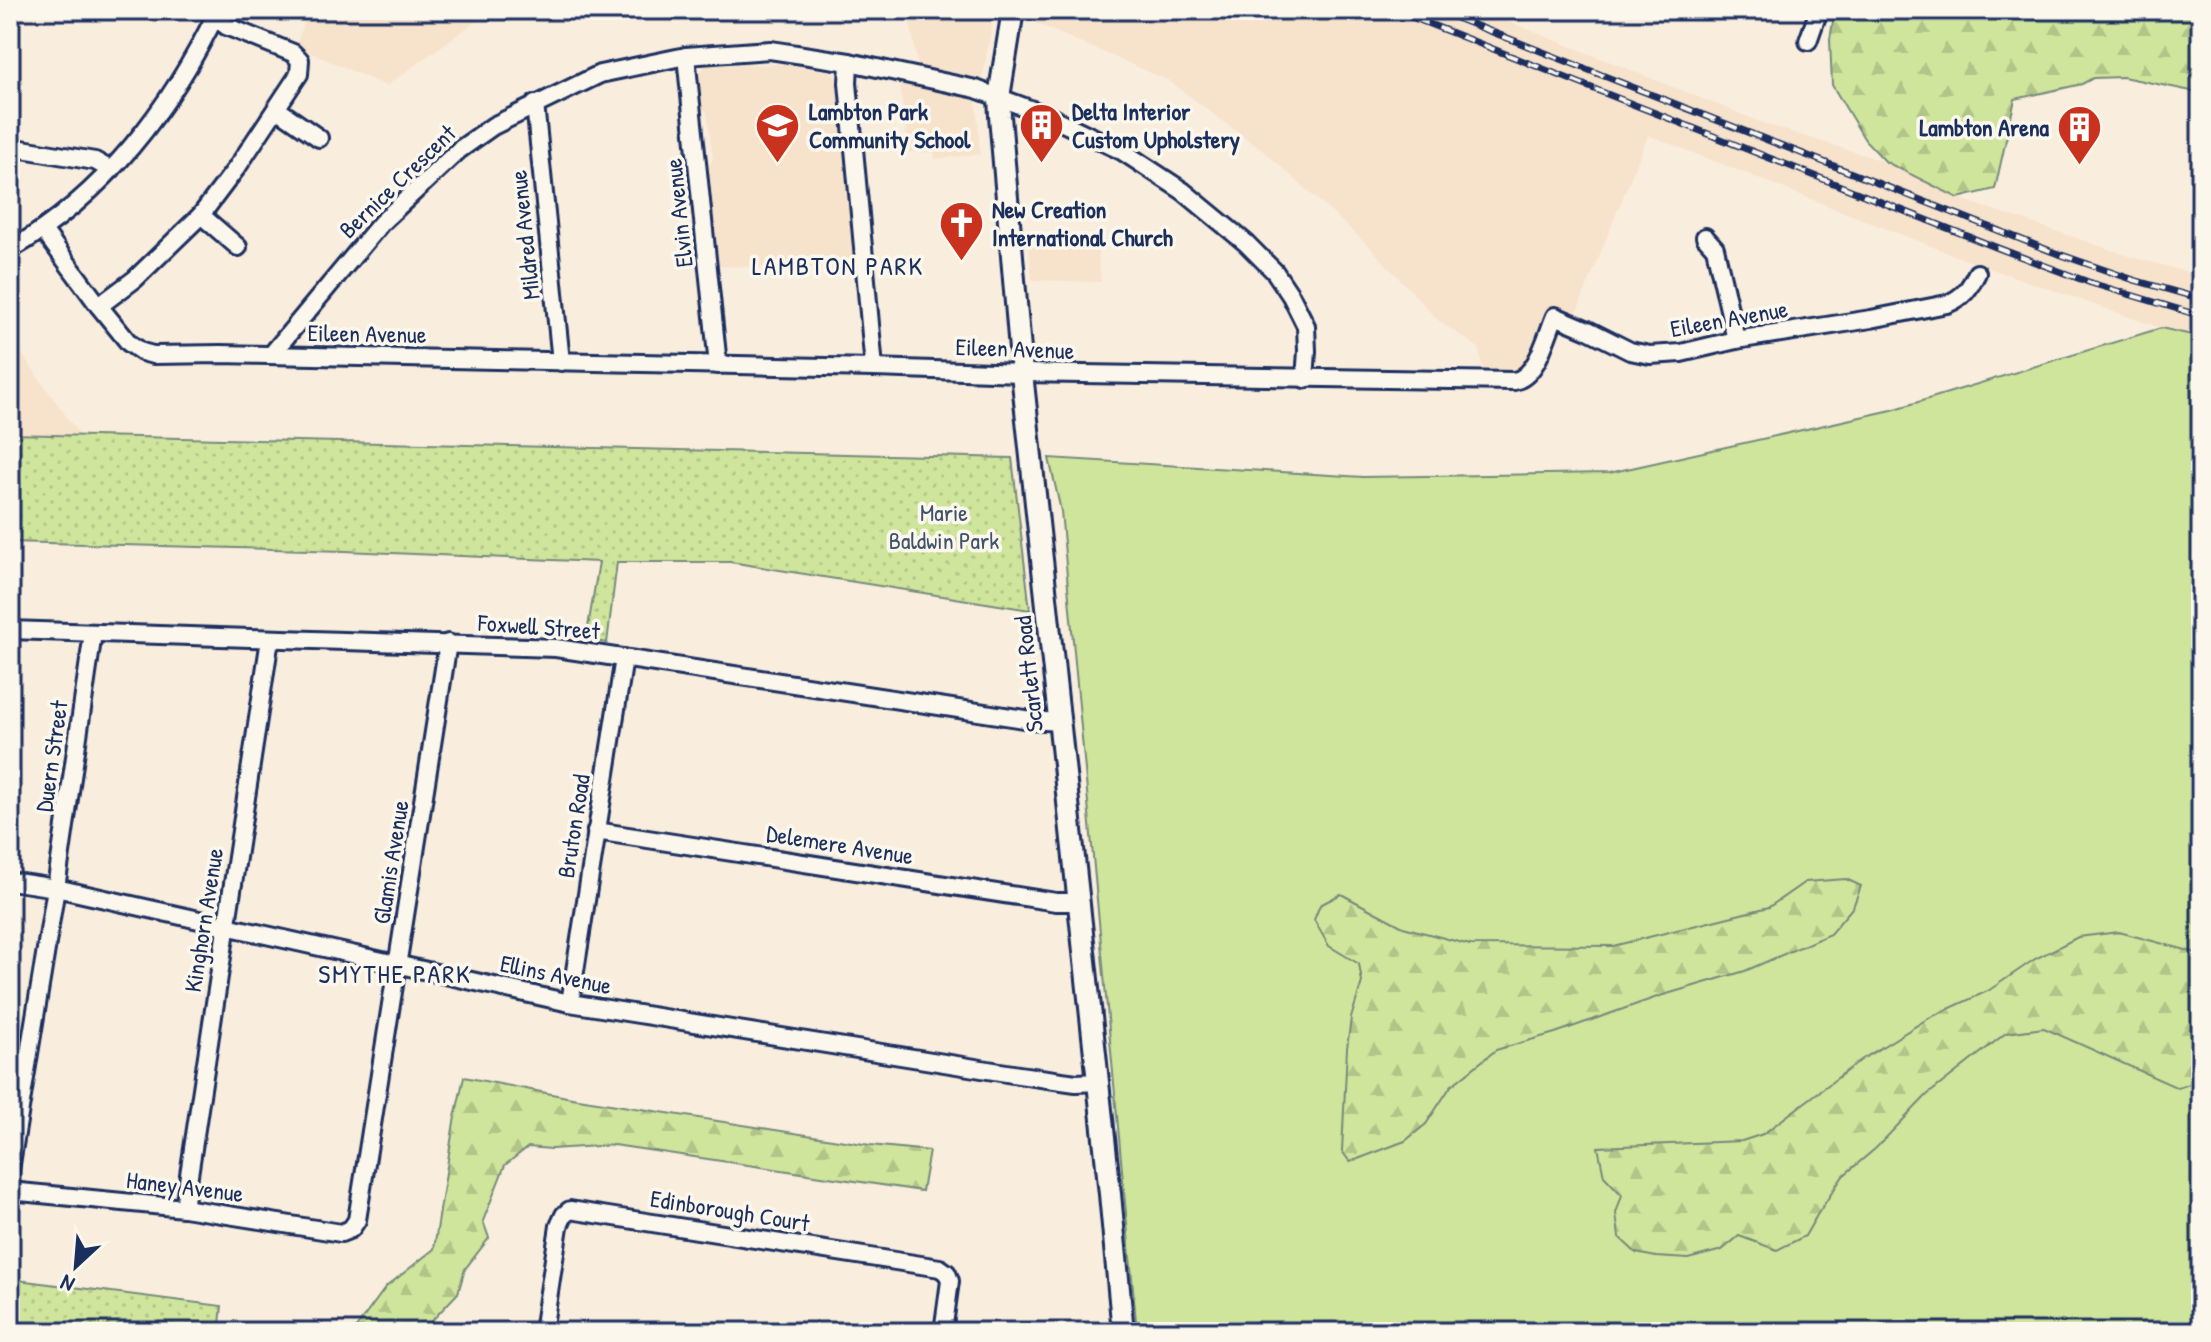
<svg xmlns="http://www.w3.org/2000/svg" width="2211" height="1342" font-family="'Patrick Hand',sans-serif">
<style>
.built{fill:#f7e2cb}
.green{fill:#cfe59b;stroke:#758a7c;stroke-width:2}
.forest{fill:url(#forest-firs);stroke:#758a7c;stroke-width:2}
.park{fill:url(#park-dots);stroke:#758a7c;stroke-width:2}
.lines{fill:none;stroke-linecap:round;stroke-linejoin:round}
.minor-casing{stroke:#1b2f5e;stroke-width:22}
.major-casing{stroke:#1b2f5e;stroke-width:26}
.minor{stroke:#fbf7ec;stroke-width:16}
.major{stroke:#fbf7ec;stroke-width:20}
.rail-casing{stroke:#1b2f5e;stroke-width:7}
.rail{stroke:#fbf7ec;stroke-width:4;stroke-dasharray:12;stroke-linecap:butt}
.labels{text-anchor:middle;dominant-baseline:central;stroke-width:7;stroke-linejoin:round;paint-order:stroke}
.poi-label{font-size:24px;font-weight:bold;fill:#1b2f5e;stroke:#fbf7ec;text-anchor:start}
.street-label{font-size:24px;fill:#1b2f5e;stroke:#fbf7ec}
.park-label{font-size:24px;fill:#3f536a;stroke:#fbf7ec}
.neighbourhood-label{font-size:26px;letter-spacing:2px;fill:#1b2f5e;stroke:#fbf7ec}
</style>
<defs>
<pattern id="forest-firs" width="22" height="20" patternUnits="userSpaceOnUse" patternTransform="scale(2)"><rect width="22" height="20" fill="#cfe59b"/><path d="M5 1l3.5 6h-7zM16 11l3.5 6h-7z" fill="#b1c588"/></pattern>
<pattern id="park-dots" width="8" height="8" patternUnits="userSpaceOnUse" patternTransform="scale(2)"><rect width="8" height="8" fill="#cfe59b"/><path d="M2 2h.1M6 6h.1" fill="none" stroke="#b1c588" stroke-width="1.8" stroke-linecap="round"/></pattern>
</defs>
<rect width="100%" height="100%" fill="#f9eddd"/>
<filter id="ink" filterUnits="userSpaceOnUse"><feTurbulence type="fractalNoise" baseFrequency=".0125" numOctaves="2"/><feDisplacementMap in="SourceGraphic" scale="16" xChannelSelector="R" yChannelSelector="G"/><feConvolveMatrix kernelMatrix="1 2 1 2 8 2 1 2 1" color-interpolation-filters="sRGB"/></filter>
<g filter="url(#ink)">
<g class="built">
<path d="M309,10H503L479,19L386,86L296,46Z"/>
<path d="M908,10H995L982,78L918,66Z"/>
<path d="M1038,10H1479L1768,125L1886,162L1958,198L2132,257L2201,276V337L2161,328L1964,259L1648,135L1576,314L1548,307L1523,367L1508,371L1483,373L1479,348L1439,321L1371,248L1266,153L1168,80L1033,22Z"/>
<path d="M784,64L831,72L836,77L854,269L717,266L708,169L713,159L707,111L701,109L699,73L705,66Z"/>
<path d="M899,80L976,99L980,154L935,159L934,152H909Z"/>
<path d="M1028,234L1096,237L1101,282L1032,280Z"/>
<path d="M17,346V347L80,436L10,434V349Z"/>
</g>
<path class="green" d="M2161,328L2201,337V1332H1137L1061,511L1049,458L1363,477L1609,473L1892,410Z"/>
<g class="forest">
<path d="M1835,10H2201V93L2123,77L2093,78L2082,84L2015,99L1995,189L1958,198L1886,162L1865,140L1832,85L1830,39Z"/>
<path d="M1846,879L1861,886L1853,907L1830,934L1745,971L1660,996L1555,1033L1496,1050L1451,1086L1426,1124L1405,1141L1350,1162L1342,1151L1347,1048L1351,1018L1362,982L1359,964L1329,946L1314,920L1320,905L1341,894L1403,927L1470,945L1613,946L1769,907L1805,882Z"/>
<path d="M2119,932L2201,954V1080L2178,1088L2044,1028L2006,1033L1927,1095L1876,1148L1843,1176L1817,1215L1805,1236L1777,1250L1739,1236L1722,1250L1688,1259L1656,1257L1636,1253L1619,1237L1616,1213L1622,1195L1604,1176L1598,1147L1742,1141L1763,1134L1861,1060L1929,1018L1988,991L2035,959L2078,937Z"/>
<path d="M464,1077L572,1098L870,1145L929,1151L922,1191L614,1145L551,1149L528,1147L505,1165L483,1221L489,1238L465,1269L458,1293L425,1328L416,1332H353L386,1287L434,1249L454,1122Z"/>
</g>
<g class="park">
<path d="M10,434L1012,458L1030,610L730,562H617L607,643L586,639L599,562L345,551L10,542Z"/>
<path d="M10,1279L222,1306L220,1324L244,1332H10Z"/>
</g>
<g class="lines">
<defs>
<g id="minor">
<path d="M1808,41L1819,10"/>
<path d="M686,56L718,365"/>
<path d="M849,62L848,83L874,368"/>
<path d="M535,104L561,362"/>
<path d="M277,109L319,138"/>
<path d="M10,147L95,161L111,170"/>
<path d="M201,215L238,247"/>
<path d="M43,230L99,306L129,343L142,352L153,355L221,354L874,368L1022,373L1514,381C1537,377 1546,337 1555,316L1588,330L1630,351L1650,355L1681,353L1736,340L1871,319L1947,304C1964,297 1969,289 1977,273"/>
<path d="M1705,237L1715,248L1736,340"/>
<path d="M10,250C104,196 172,107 218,10"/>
<path d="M99,306L135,279L201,215L238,166L299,74L300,60L293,53L226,26L207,10"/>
<path d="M271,355L381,223L459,150L493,126L600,74L686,56L770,50L849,62L976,89L1046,115L1122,151L1183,191L1246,243L1275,272L1291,296L1306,326L1307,351L1305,379"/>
<path d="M10,630L556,648L1031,720L1059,722"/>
<path d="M596,831L1056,902H1078"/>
<path d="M10,881L56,888L570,1003L1019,1075L1076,1083L1098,1082"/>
<path d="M570,1003L624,658"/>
<path d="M10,1170L56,888L93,633"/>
<path d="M10,1191L184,1208L341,1233L351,1229L357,1220L448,643"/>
<path d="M184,1208L270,639"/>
<path d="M543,1332L559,1226L564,1215L570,1210L940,1268L947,1273L950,1281L943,1332"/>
</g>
<path id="major" d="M1013,10L999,97L1000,116L1022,373L1110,1194L1123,1332"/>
</defs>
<use href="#minor" class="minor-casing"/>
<use href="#major" class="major-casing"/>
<use href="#minor" class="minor"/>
<use href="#major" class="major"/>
<defs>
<g id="rail">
<path d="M1394,10L1998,248L2091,283L2201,316"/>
<path d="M1436,10L2053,252L2134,280L2201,299"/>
</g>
</defs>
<use href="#rail" class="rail-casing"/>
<use href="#rail" class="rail"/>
</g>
</g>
<defs>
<symbol id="school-pin" viewBox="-11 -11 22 30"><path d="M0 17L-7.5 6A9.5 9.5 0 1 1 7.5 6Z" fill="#c8321e" stroke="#fbf7ec"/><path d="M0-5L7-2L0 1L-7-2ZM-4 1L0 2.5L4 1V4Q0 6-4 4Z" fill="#fff"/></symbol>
<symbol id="building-pin" viewBox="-11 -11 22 30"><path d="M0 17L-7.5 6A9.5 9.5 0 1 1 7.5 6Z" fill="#c8321e" stroke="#fbf7ec"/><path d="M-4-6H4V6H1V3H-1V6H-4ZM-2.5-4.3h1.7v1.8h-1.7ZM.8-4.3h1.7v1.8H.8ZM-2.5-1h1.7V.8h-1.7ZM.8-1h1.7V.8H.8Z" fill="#fff"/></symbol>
<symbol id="church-pin" viewBox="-11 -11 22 30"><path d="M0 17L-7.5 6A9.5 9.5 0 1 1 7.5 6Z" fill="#c8321e" stroke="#fbf7ec"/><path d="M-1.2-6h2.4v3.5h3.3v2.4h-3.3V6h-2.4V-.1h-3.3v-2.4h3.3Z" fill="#fff"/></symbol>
</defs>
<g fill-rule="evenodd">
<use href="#school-pin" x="752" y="100" width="51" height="69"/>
<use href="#building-pin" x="1016" y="100" width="51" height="69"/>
<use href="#building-pin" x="2054" y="102" width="51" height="69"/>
<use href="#church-pin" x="936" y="198" width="51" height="69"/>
</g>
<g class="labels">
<g class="poi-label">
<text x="809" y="111">Lambton Park<tspan x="809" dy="28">Community School</tspan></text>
<text x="1072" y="111">Delta Interior<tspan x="1072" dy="28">Custom Upholstery</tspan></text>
<text x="2049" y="127" text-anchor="end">Lambton Arena</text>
<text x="992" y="209">New Creation<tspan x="992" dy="28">International Church</tspan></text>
</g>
<g class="street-label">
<text transform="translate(397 181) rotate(-44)">Bernice Crescent</text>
<text transform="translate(678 213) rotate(-96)">Elvin Avenue</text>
<text transform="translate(524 235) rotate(-96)">Mildred Avenue</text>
<text transform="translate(1729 318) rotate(-10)">Eileen Avenue</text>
<text transform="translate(367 333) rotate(1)">Eileen Avenue</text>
<text transform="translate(1015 348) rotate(2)">Eileen Avenue</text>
<text transform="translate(539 626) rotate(4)">Foxwell Street</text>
<text transform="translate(1028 674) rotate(-96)">Scarlett Road</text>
<text transform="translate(51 756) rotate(-82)">Duern Street</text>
<text transform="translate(573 826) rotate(-81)">Bruton Road</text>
<text transform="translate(840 844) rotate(9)">Delemere Avenue</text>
<text transform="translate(390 862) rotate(-81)">Glamis Avenue</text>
<text transform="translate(203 920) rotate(-81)">Kinghorn Avenue</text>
<text transform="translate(556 974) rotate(12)">Ellins Avenue</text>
<text transform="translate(185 1186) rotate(7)">Haney Avenue</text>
<text transform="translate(730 1210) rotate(9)">Edinborough Court</text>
</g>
<g class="park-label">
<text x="944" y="512">Marie<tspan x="944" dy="28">Baldwin Park</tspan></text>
</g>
<g class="neighbourhood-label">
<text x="838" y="265">LAMBTON PARK</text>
<text x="395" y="973">SMYTHE PARK</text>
</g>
</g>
<rect width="2211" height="1342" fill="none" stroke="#fbf7ec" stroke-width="40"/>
<rect x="20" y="20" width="2171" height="1302" fill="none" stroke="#1b2f5e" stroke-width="3" filter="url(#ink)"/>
<g transform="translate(76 1266) rotate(206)" stroke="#fbf7ec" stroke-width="6" paint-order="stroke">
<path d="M0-6L14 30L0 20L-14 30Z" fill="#1b2f5e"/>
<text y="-12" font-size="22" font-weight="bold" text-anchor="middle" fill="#1b2f5e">N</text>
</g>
</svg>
